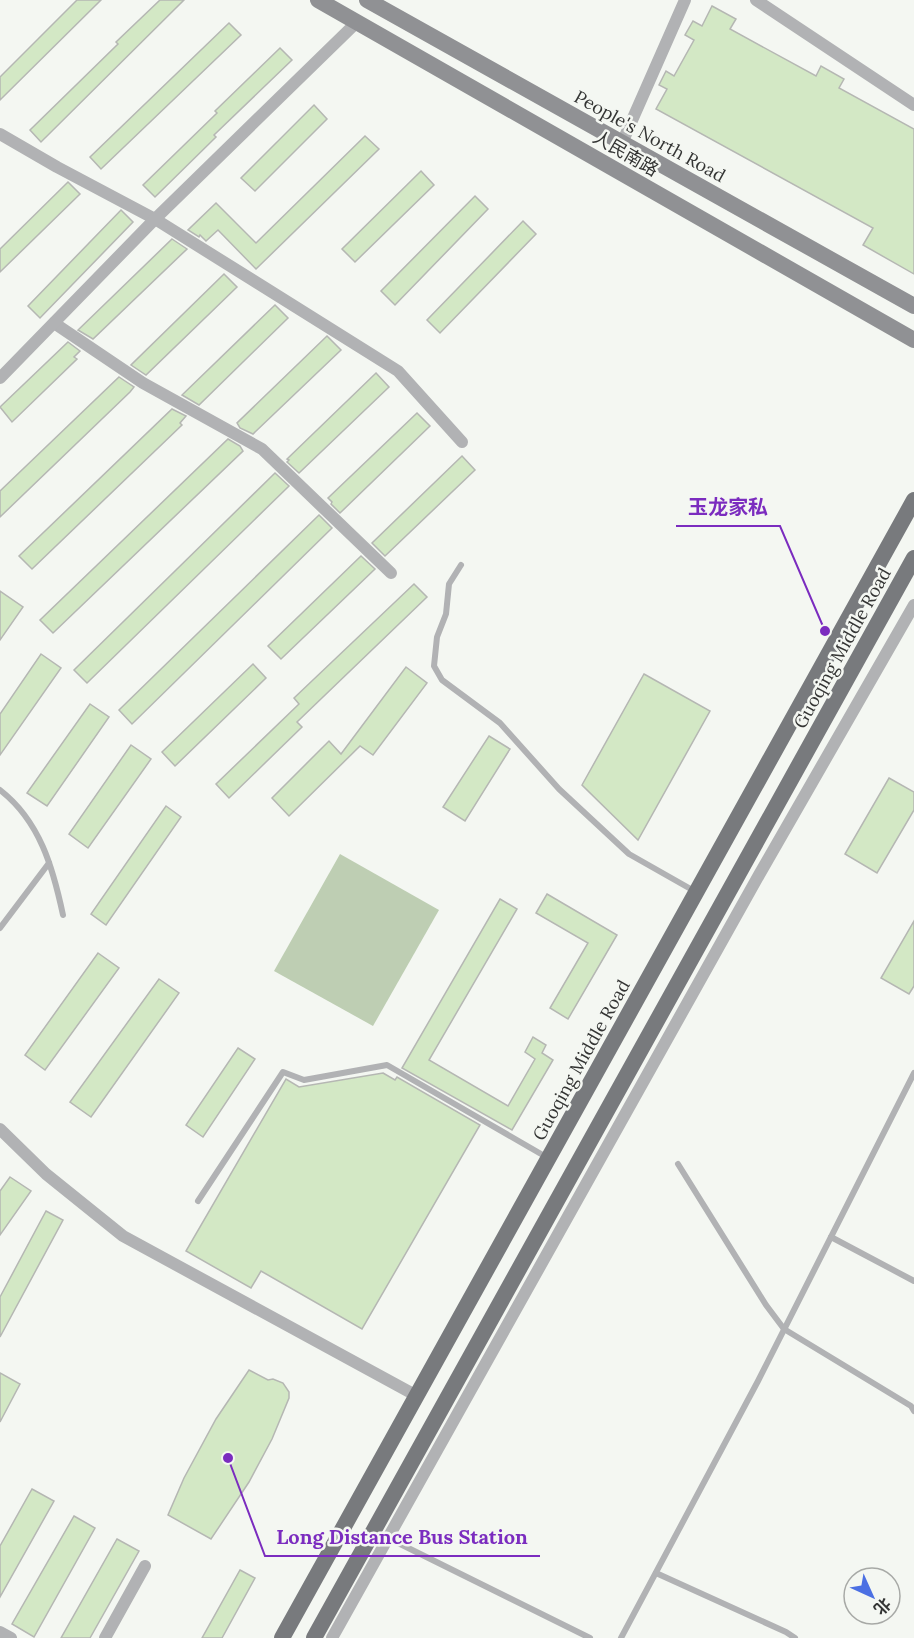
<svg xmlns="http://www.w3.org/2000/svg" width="914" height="1638" font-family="Lora,'Noto Sans SC',serif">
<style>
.green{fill:#beceb3}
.building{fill:#d3e8c5;stroke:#b5b7b3;stroke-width:1.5}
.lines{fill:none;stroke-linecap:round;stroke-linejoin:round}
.service{stroke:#b1b2b4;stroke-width:6}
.minor{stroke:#b1b2b4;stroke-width:12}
.secondary{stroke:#909194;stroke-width:16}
.primary{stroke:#787a7d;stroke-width:16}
.labels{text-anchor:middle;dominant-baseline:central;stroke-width:5;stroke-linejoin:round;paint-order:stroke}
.street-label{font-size:18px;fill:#343534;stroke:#f4f7f2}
.leader{fill:none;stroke:#7b2cbf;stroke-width:2}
.callout-dot{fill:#7b2cbf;stroke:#f4f7f2;stroke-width:2}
.callout-label{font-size:20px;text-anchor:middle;font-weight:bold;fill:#7b2cbf;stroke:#f4f7f2;stroke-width:5;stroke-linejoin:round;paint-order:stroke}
</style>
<rect width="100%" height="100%" fill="#f4f7f2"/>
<path class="green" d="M340,854L439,910L373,1026L274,971Z"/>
<g class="building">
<path d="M77,0H101L0,100V77Z"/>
<path d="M160,0H184L41,142L30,130L118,44L116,42Z"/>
<path d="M712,6L736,19L730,29L816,76L821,66L844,79L839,88L914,129V274L863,245L873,228L656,109L667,89L659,85L666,71L674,76L694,40L685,35L693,21L702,26Z"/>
<path d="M229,23L241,35L101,169L90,157Z"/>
<path d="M280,48L292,60L214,135L216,137L155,197L143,185L217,113L215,111Z"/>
<path d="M314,105L327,119L255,191L241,178Z"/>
<path d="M365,136L379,149L256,269L218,230L206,241L200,235L199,237L188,230L216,203L256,243Z"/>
<path d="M421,171L434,185L355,262L342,249Z"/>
<path d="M68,182L80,194L0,272V249Z"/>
<path d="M475,196L488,209L395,305L381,291Z"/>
<path d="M121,210L133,222L40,318L28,306Z"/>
<path d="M523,221L536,234L440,333L427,320Z"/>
<path d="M172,239L187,249L93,339L78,330Z"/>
<path d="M224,274L237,287L146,375L131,365Z"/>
<path d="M275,305L288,318L199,405L182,395Z"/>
<path d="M327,336L341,350L253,434L240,428L237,423Z"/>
<path d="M68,342L80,351L74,357L77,359L12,422L0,407Z"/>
<path d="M376,373L389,387L299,473L287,462L289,460L287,459Z"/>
<path d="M119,377L134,387L130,392L0,517V491Z"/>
<path d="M172,409L186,416L180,423L182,425L32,569L19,556Z"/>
<path d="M417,413L430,426L340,513L331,504L332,502L328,498Z"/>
<path d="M228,439L240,446L243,451L53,633L40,620Z"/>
<path d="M462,456L475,470L385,556L372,543Z"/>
<path d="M275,473L289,486L87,683L74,670Z"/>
<path d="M319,515L332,528L132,724L119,710Z"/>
<path d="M361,556L375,569L281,659L268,646Z"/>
<path d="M414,584L427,597L297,722L302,727L229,798L216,784L299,704L294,698Z"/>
<path d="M0,591L23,607L0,640Z"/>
<path d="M41,654L61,668L0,755V714Z"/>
<path d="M253,664L266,678L175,766L162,752Z"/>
<path d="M406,667L427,683L373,755L360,746L289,816L272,798L329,741L341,754Z"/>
<path d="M644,674L710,711L638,840L582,785Z"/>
<path d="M90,704L109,717L47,806L27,793Z"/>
<path d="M489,736L510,749L465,821L443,807Z"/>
<path d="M131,745L151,759L88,848L69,834Z"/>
<path d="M889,778L914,792V810L877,873L845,854Z"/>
<path d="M166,806L181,817L106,925L91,914Z"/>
<path d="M547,894L617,935L568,1019L550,1008L588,943L536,913Z"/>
<path d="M500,899L517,909L429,1060L508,1106L535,1059L525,1052L533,1037L546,1045L542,1053L553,1060L512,1130L402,1068Z"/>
<path d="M914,921V986L909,994L881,978Z"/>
<path d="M98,953L119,968L45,1070L25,1055Z"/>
<path d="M159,979L179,993L91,1117L70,1102Z"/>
<path d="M238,1048L255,1059L203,1137L186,1125Z"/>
<path d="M383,1073L395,1080L397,1077L480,1125L362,1329L261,1271L251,1288L186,1251L286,1079L299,1087Z"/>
<path d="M10,1177L31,1191L0,1235V1191Z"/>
<path d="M46,1211L63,1220L0,1337V1297Z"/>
<path d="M249,1370L268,1380L273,1379L283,1383L289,1392V1398L272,1439L249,1482L211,1539L168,1515L184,1478L216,1419Z"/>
<path d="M0,1373L20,1384L0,1422Z"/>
<path d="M32,1489L54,1501L0,1597V1546Z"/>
<path d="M74,1516L95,1528L34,1637L12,1624Z"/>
<path d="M117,1539L139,1551L90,1638H61Z"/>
<path d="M240,1570L255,1578L222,1638H202Z"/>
</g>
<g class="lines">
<g class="service">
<path d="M461,565L449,584L446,614L437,637L434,666L442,680L500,723L559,789L629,854L696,892"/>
<path d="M0,790C40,821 53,868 63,915"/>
<path d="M0,928L49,863"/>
<path d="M678,1164L766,1305L784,1329L911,1406L914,1411"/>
<path d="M198,1201L283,1072L304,1080L387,1065L548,1158"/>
<path d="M831,1237L914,1281"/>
<path d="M388,1538L590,1638"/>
<path d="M656,1573L786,1632L795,1638"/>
<path d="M621,1638L758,1381L914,1073"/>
</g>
<g class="minor">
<path d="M756,0L914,105"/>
<path d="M0,134L57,167L155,219L398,371L462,442"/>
<path d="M622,143L685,0"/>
<path d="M54,323L143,383L262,449L391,573"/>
<path d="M0,378L155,219L357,22"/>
<path d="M0,1129L46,1174L123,1236L417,1396"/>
<path d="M0,1632L11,1638"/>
<path d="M105,1638L145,1566"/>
<path d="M332,1638L759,875L914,605"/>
</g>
<g class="secondary">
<path d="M318,0L914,340"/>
<path d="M367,0L914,306"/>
</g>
<g class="primary">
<path d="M282,1638L914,500"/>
<path d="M314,1638L914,558"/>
</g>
</g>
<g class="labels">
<g class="street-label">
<text transform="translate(650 136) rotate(29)">People's North Road</text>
<text transform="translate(626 153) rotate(30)">人民南路</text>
<text transform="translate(842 648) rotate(-61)">Guoqing Middle Road</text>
<text transform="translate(581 1060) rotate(-61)">Guoqing Middle Road</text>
</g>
</g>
<path class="leader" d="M825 631L780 526H676M228 1458L265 1556H540"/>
<g class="callout-dot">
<circle cx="825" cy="631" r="6"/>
<circle cx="228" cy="1458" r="6"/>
</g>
<g class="callout-label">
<text x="728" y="514">玉龙家私</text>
<text x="402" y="1544">Long Distance Bus Station</text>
</g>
<g transform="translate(872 1596) rotate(135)"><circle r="28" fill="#f4f7f2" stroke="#a7a9a6" stroke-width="1.5"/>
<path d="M0-4.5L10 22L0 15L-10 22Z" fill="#4c70e3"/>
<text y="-9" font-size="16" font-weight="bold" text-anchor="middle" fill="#343534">北</text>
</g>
</svg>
